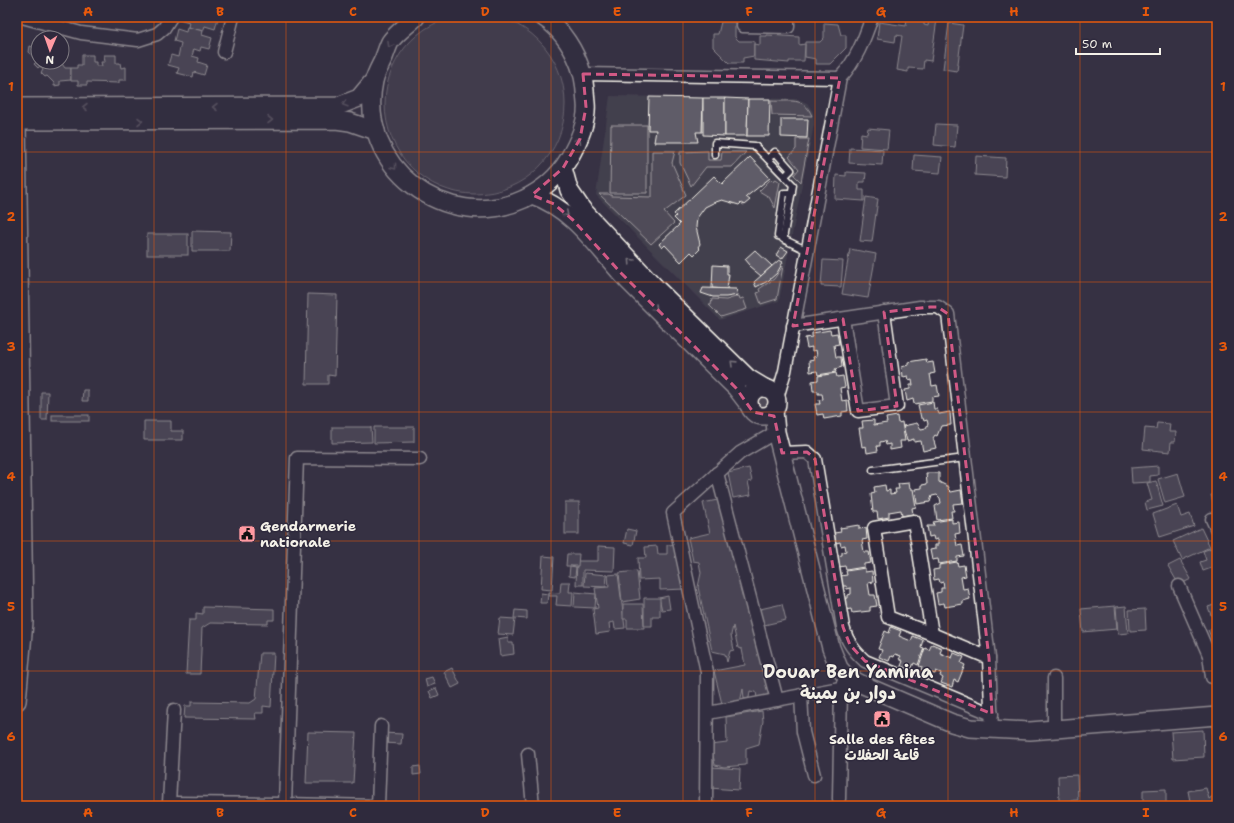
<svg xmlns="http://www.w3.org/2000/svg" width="1234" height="823" font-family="'Shantell Sans','Playpen Sans Arabic',sans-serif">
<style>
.built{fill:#433f4e}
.green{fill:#504b59;stroke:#a29ea0}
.building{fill:#5f5c67;stroke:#f4f1e8}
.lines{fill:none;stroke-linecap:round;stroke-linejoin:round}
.lane-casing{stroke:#f4f1e8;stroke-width:9}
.street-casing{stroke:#f4f1e8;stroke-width:15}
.secondary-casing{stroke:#f4f1e8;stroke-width:20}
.lane{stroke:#2f2a3d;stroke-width:6}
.street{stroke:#2f2a3d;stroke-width:12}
.secondary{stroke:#2f2a3d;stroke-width:17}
.oneway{stroke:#747079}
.marked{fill:none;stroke:#d15985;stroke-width:3;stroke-dasharray:8 5;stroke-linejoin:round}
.grid{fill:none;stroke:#e8590c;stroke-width:1;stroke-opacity:0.55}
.labels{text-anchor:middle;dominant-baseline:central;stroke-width:3;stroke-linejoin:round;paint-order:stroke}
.poi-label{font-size:14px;font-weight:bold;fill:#f4f1e8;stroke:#2f2a3d;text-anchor:start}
.district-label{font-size:18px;font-weight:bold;fill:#f4f1e8;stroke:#2f2a3d}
.neatline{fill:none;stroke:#e8590c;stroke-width:1.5}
.grid-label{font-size:13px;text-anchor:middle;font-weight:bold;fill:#e8590c}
</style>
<rect width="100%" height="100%" fill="#373244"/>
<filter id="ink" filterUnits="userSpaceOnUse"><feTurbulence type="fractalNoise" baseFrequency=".025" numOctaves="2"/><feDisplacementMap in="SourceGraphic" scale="8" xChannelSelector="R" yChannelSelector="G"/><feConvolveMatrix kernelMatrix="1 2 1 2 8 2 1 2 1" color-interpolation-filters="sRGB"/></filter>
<g filter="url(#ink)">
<path class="built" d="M610,96L798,99L807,103L813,112L814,124L779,301L720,320L596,195Z"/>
<g class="green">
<circle cx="475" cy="104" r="90"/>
<path d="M771,101C790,102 804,96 812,116L772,115Z"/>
<path d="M611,125H647V193H610Z"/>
<path d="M796,139H809L801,182L794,175L799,169L789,157L796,149Z"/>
<path d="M652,151H675L672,163L686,195L664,212L674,223L651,244L599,194H609L612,196L652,197Z"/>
<path d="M708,151V160H721L722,152H746L732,167H706L691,186L680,163V152Z"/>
<path d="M771,179L773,181L776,179L780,182L775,208L769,197L759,191Z"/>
<path d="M783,266L777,299L761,304L757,293L760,292L759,289L774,279Z"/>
<path d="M739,296L740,299L743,298L747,309L721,317L709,305H711L712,299L726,300Z"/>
<circle cx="764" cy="402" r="8"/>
</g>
<g class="building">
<path d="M180,17H212L218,18L215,29L205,26L203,31L188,27L189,22L179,19Z"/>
<path d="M929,18L937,19L931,61L924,60L923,69L908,68V72L897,70L902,36L896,35L895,42L877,39L879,22L906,26L907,19L924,22V25L928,26Z"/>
<path d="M721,22H735V37L739,41H754V56L743,58V63H729L713,47V34H718Z"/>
<path d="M824,23L838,24L841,35H846V48L830,64H816V59L805,57V42H820L824,38Z"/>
<path d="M949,23L963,25L957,71L943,69Z"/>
<path d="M187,27L203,31L202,35L212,38L209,49L201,47L200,51L194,49L192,56L199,58L198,62L207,65L204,75L194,72L193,77L177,73L179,68L168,65L171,55L178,57L181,43L174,41L177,29L186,32Z"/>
<path d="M37,35L48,38H38V62H62V58L65,61L62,64L65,68H71V80L60,81V85L54,86V83L47,76L45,77L41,73L43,70L40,66L38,68L34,64L37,61L29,52L30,46L33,47Z"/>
<path d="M767,35L799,37V45L805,44L804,61H789V63L754,60V44L760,45V36H767Z"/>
<path d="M82,55H93V62H96V66H102L101,62H105L104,55H116V63H120L121,68L126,67V80H119V83L87,82V85H78V81H71V68H77V65H82Z"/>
<path d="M649,97L703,98L702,132H696L698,142H654L656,130H648Z"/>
<path d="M703,98H725V136L703,135Z"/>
<path d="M725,98L748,99L747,136H725Z"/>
<path d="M748,99H770L769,136H747Z"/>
<path d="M781,119H808L807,138L781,137Z"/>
<path d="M936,124L957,125L955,147L934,145Z"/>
<path d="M868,128L889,130L887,149L860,147L861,133L867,134Z"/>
<path d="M850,148L883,150L882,165L849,163Z"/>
<path d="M914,155L942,157L940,173L913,171Z"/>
<path d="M976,156L1006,158L1005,177L975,175Z"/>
<path d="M750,157L770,178L746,197L750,200L744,205L741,203L739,205L722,200L713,203L705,207L697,218L696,227L700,244L698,247L700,249L694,255L691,252L681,262L665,245L662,248L659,244L680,224L674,218L676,216L674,214L714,176L722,184Z"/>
<path d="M846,172L866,173L865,182H859V190H864V201L835,199L836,175L846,176Z"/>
<path d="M866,197L878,199L872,242L860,241Z"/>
<path d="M192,231L231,232L230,251H192Z"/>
<rect x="147" y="234" width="41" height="21"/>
<path d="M781,247L788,251L782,259L776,255Z"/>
<path d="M850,249L876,254L868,298L842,294Z"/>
<path d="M755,250L772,266L761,276L749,266L750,265L745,259Z"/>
<path d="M779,260L783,262L777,273L768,281L756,287L754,282Z"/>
<path d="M823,260L843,261L841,287L821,286Z"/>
<path d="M713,265L727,266V274H729L727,289L712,288Z"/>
<path d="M703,288L736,289L738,295L726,297H713L701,293Z"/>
<path d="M308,294L337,295L335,376L328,375V384H306Z"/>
<path d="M830,330L831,334L837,333L839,344L834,345L836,357H841L842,367L835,369L836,372L818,375L817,371L810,372L809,361L814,360L813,357L817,356L816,350L812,351V347L807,348L805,338L812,337V333Z"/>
<path d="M926,359L927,363L933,362L935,373L930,374L932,386L937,385L939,396L932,397V401L914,404L913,399L907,401L905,390L910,389V385H913L912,379L909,380L908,376L903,377L902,367L908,365V362Z"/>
<path d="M836,373L837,377L843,376L845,387L840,388L842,401L847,400L848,411L842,412V416L824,419L823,414L817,415L815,404H820L819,400L823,399L822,394H818V391H813L812,381L818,380V376Z"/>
<path d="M83,390H88V401H82Z"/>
<path d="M41,392H48L47,420H41Z"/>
<path d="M933,402L934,409H937L939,414L950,412L951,425L941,426L937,436L935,435L933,438L936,448L923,451L921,441L914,442V439L907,441L903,426L917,423L921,429L926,428L928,424L927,420L924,421L923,418H921L918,405Z"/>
<rect x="52" y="415" width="37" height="6"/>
<path d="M897,416L898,423L902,422L905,441H900L901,448L890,450V444L886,445L885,441L880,442V446H877L878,451L867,453L866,446L862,447L859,428H863L862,421L874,420V425L887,423L886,418Z"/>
<path d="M144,421H171V431H183V440H144Z"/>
<path d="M1157,423L1170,424L1169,432H1176L1175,442H1171L1170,452L1143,449L1145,428L1156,429Z"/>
<path d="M332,427H371L372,442L332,443Z"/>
<path d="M374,427H414V442L374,443Z"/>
<path d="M1158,466V475L1150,476V482L1132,483L1131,468Z"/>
<path d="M749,468L752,481L748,482L751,495L733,498L728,473Z"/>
<path d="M926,473H939V482L949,487L948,489L951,492L961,490L963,503L953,504L954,511H951L952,518L937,520L935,506L941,503L940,498L937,495L932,496L930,502L917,504L915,489L922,488V485L927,484Z"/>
<path d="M1178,473L1185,497L1165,503L1158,479Z"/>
<path d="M1156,481L1163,506L1147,510L1145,502L1152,500L1147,483Z"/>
<path d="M909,483L910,489H913L916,507L912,508L913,514L902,516L901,510L889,512V517L878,519L877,512H873L871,494L875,493L874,487L885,485L886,491L890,490V494L896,493L895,489H899L898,484Z"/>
<path d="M1217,494V512H1216L1211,495Z"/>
<path d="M727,498L770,695L757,698L756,692L750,691L749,698L744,699L743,689L740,702L727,705L722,704L714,671L745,665L742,649L738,648L733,626L731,635L734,650L730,651L727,662L725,654L712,651L698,587L701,573L699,562L693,561L688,538L710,533L703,503Z"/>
<rect x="565" y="502" width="14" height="32"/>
<path d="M1177,505L1181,517L1190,514L1194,526L1160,537L1153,514Z"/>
<path d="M952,519V523L959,522L960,533L955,534L957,546L962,545L964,556L957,557V561L939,564L938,559L932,560L930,550L935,549V545H938V539L934,540L933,536L929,537L927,526H934L933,522Z"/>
<path d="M859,525V529L866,528L867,539L862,540L864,552H869L871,563L864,564V567L846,570L845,566L839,567L837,556L842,555V552L846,551L845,545L841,546L840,542L836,543L834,533L841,532L840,528Z"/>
<path d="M1201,528L1210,547L1182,560L1173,541Z"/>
<path d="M627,529L636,531L633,545L624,543Z"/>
<path d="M683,544L685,589L660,590V579L639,580L638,558H646L645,547L657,546L658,554H667V545Z"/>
<path d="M598,546L615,547L614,571L583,570V585H576L577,561H598Z"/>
<path d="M1217,546V566L1203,571L1200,562L1206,560L1203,551Z"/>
<path d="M567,554H579L578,566H566Z"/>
<path d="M543,556L554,557L552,590L541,589Z"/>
<path d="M1180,560L1191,579L1179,585L1168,566Z"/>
<path d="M957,562L958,566L964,565L966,576L961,577L963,589L968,588L970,599L963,601V604L945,607L944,603L938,604L936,593L941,592V588H944L943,582L940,583L939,579L934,580L933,570L939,569V565Z"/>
<path d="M570,566L576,567L575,577L569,576Z"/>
<path d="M865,568V572L872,571L873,582L868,583L870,595H875L877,606L870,607V611L852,613L851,609L845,610L843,599L848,598V595L851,594V588L847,589L846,586H841L840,576L847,575L846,571Z"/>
<path d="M637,571L640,599L622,602L619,573Z"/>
<path d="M585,573L607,575L606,587L584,586Z"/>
<path d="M618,574L625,628L615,629L614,622L609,623L610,632L596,634L593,609L598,608L595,588L609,587L608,575Z"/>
<path d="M561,582H570L569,592H573L572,606L556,605L557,596H549V592L560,593Z"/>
<path d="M575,592L596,594L595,608L574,607Z"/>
<path d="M541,593L548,594L547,603H540Z"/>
<path d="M668,596L670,609L662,610L659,598Z"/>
<path d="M644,598H660V617H652V626H644Z"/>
<path d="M623,604H643L644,628H627V619H623Z"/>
<path d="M782,604L786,620L760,626L756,610Z"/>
<path d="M1217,604V614L1211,615L1208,607Z"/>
<path d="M1115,606L1117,629L1083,632L1081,609Z"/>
<path d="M1126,606L1128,633L1118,634L1116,607Z"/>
<path d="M203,607L274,609V620H268V624L210,623L202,628L200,674H186L189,620H196V613L203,614Z"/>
<path d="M1145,609L1146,630L1130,631L1129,610Z"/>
<path d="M515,610L527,611V619L514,618Z"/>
<path d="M500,618L515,619L513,635L498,634Z"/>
<path d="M891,627L901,631L899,636L911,641L913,636L923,640L921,647L924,648L918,665L914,663L911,670L901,666L903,661L899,659L901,656L895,654L894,657L891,656L889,661L879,657L882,650L878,649L885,631L889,633Z"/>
<path d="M1215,627L1217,646H1215L1208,630Z"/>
<path d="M508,637V643H513L514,654L500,656L498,639Z"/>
<path d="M932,644L942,648L940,653L952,658L954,653L964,657L961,663L965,665L958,682L954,680L952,687L941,683L943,678L940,676L941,673L936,671L935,674L931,673L929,677L920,674L922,667L919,666L925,648L929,650Z"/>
<path d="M260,653H274L271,707L263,706V713H255L256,719L184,718L185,706H191V702L250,703L256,699Z"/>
<path d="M452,668L460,684L452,688L444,672Z"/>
<path d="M432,677L435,684L427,687L425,679Z"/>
<path d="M436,688L439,695L432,698L429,691Z"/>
<path d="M762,711L763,721L759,744L746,748V765L724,767L715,765L711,745L727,743L726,717Z"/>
<path d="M1217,721V749H1214L1212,722Z"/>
<path d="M1203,730L1204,757L1173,759L1171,732Z"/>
<path d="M308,732L356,733L353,783H306Z"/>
<path d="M383,733L402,734L401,744L383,743Z"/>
<path d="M420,766L421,774L413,775V767Z"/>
<path d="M711,767L740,769L739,790L709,788Z"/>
<path d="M1077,775L1078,800L1059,801L1058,776Z"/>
<path d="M1206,788L1209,799L1217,793V806H1191L1188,791Z"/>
<path d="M1166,789V806H1143V790Z"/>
<path d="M416,801H425L424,806H416Z"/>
</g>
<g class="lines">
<defs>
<g id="lane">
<path d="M715,155V143L755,146L793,185L783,239L806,250"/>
<path d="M768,159L775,152L791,170L785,176"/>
<path d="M784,237L778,236L784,193H792"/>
<path d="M873,470L965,458"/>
</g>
<g id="street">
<path d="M22,17L81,33L138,40L157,34L164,28L171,17"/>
<path d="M744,17L743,26L788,27V19H762V26"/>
<path d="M224,52L233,17"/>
<path d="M583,74L840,78"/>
<path d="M843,319L858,411L897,406L884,312"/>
<path d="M793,326L920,307H938L948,314L989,658L992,731"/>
<path d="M777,398L785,371L840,78C856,61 864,40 872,17"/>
<path d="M782,453L807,452L815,459L843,627C847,642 854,651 865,661L992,714"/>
<path d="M717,473L777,700"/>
<path d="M1212,519L1217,530"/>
<path d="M914,521L932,634L888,617L874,528Z"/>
<path d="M1179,586L1209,655"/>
<path d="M932,634L989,658"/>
<path d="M1217,652L1209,655L1212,677H1217"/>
<path d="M1054,678V729"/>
<path d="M801,695L803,732L814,775"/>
<path d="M708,713L861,684"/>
<path d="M528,754L533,806"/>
<path d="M839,799L841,688L844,681"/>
<path d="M169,803L174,710"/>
<path d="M169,806V803L285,804V806"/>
<path d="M376,806L285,804L297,458L420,459"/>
<path d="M378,806L381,726"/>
<path d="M706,806L707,672L673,513L740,453L776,432"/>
</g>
<g id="secondary">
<path d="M416,17C408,25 396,33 390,42C387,48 385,56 382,62C379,68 375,75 374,81C356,166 446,235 524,199C542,190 558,177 568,160C578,143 588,122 586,103C585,93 585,82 582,73C576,52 562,29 543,17"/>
<path d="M17,107L338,106L359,98L374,80"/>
<path d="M17,121L24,622L17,701"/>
<path d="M17,121L336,120L350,122L376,131"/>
<path d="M563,168L569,190L582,209L658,290L748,378L763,387"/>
<path d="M532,195C574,209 599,250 628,281C664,317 700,353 736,388L749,405"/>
<circle cx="763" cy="402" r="14"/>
<path d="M774,411L776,432L831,648L839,668L846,676L861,684L952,723L970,728L1030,731L1217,716"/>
</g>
</defs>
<use href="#lane" class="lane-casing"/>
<use href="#street" class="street-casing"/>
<use href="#secondary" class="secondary-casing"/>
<use href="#lane" class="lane"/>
<use href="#street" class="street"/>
<use href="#secondary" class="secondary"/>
</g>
<defs><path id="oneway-chevron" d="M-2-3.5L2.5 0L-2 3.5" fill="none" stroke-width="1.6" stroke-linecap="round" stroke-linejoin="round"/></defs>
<g class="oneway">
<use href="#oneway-chevron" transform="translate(390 45) rotate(120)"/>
<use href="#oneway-chevron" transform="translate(345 104) rotate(163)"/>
<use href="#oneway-chevron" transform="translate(85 107) rotate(180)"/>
<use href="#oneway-chevron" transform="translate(215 107) rotate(180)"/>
<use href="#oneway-chevron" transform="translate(270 120)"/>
<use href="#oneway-chevron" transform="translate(140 121)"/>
<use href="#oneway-chevron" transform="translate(578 140) rotate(-68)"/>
<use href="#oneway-chevron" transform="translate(394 167) rotate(52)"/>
<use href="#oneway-chevron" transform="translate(566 214) rotate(41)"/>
<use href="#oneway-chevron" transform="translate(631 261) rotate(-133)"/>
<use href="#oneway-chevron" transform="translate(655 308) rotate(45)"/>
<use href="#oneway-chevron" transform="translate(733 363) rotate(-136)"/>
</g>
</g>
<path d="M0 0H1234V823H0ZM583,74L840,78L793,326L843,319L858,411L897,406L884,312L930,307H938L948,314L989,658L992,714L865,661L850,645L843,627L815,459L807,452L782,453L774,416L753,412L736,388L621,273L573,220L554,204L532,195L563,168L580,139L586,107Z" fill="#373244" fill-opacity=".55" fill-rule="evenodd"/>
<path class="marked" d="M583,74L840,78L793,326L843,319L858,411L897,406L884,312L930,307H938L948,314L989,658L992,714L865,661L850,645L843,627L815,459L807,452L782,453L774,416L753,412L736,388L621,273L573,220L554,204L532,195L563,168L580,139L586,107Z"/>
<path class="grid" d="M154,17V806M286,17V806M419,17V806M551,17V806M683,17V806M815,17V806M948,17V806M1080,17V806M17,152H1217M17,282H1217M17,412H1217M17,541H1217M17,671H1217"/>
<defs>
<symbol id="civic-square" viewBox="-11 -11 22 22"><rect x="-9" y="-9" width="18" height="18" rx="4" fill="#ff9aa2" stroke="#2f2a3d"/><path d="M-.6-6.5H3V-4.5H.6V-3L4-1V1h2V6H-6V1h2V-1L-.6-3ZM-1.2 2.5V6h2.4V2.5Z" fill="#111"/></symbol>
</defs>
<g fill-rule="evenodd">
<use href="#civic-square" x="237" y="524" width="20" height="20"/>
<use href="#civic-square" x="872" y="709" width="20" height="20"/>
</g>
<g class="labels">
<g class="poi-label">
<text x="260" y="526">Gendarmerie<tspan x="260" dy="16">nationale</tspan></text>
<text x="882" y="739" text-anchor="middle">Salle des fêtes<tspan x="882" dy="16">قاعة الحفلات</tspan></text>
</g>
<g class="district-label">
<text x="848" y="672">Douar Ben Yamina<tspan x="848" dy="21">دوار بن يمينة</tspan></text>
</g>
</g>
<rect width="1234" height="823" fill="none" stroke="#2f2a3d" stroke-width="44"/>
<g transform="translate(50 50) rotate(182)"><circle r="19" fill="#2f2a3d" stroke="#7e7a81"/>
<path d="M0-3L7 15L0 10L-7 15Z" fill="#ff9aa2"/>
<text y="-6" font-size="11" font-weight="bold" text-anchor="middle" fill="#f4f1e8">N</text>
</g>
<path d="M1076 48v6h84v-6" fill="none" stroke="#f4f1e8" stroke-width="2"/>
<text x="1082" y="48" font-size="12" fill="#f4f1e8" stroke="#2f2a3d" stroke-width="3" paint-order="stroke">50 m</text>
<rect x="22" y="22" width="1190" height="779" class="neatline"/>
<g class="grid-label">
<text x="88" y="16">A</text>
<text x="220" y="16">B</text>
<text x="353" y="16">C</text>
<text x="485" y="16">D</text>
<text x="617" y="16">E</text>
<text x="749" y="16">F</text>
<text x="881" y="16">G</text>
<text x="1014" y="16">H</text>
<text x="1146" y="16">I</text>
<text x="11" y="91">1</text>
<text x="1223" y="91">1</text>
<text x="11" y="221">2</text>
<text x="1223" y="221">2</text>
<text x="11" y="351">3</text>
<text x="1223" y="351">3</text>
<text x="11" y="481">4</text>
<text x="1223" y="481">4</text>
<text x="11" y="611">5</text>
<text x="1223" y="611">5</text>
<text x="11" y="741">6</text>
<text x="1223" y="741">6</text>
<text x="88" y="817">A</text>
<text x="220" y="817">B</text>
<text x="353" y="817">C</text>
<text x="485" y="817">D</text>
<text x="617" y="817">E</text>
<text x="749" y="817">F</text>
<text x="881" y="817">G</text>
<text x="1014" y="817">H</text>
<text x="1146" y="817">I</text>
</g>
</svg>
